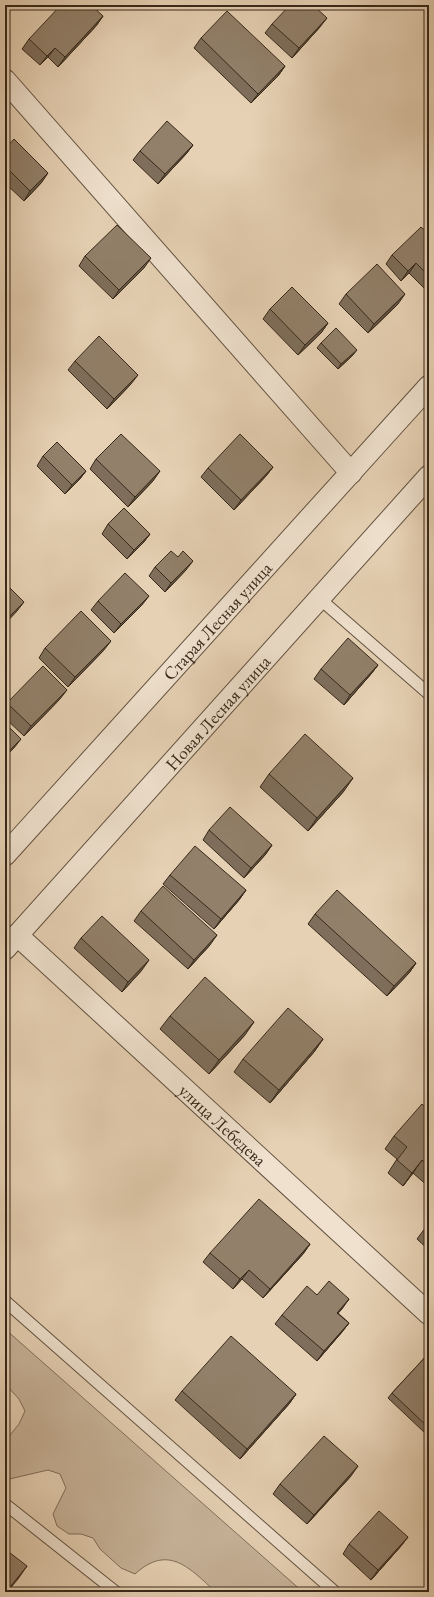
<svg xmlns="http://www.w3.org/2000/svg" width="434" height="1597" font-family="'EB Garamond',serif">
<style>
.green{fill:#c8b49a;stroke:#806e5a}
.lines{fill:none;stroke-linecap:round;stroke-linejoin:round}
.service-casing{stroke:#635240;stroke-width:13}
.minor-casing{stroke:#635240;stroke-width:23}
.service{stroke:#efe1ce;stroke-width:11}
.minor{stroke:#efe1ce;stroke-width:21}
.wall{fill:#7e6e5b;stroke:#372819}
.shaded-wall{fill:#665a4a;stroke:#372819}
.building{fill:#92806a;stroke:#372819}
.labels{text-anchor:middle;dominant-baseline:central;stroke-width:3;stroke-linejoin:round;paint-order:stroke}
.street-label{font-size:18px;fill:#372819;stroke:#efe1ce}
</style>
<rect width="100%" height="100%" fill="#e6d1b4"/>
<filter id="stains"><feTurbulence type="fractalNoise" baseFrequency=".005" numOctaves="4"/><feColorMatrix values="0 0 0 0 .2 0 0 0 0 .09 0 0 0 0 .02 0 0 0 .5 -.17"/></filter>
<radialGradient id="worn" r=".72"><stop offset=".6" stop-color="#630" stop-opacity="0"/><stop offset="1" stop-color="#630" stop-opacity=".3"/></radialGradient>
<path class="green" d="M5,1329L303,1592H216C190,1569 169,1543 135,1574L121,1568L100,1549L93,1538L81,1534H69L57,1526L53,1514L66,1488L60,1474L48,1470L5,1480V1443L10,1435L19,1424L25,1411L19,1399L5,1384Z"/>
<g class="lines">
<defs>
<g id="service">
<path d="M320,599L429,694"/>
<path d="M5,1301L335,1592"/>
<path d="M5,1504L116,1592"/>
</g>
<g id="minor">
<path d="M5,80L351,473"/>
<path id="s1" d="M5,855L429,386"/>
<path id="s2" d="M17,935L429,1314"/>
<path id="s3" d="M5,949L429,476"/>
</g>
</defs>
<use href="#service" class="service-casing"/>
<use href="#minor" class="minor-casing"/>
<use href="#service" class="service"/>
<use href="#minor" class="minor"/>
</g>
<g class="wall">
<path d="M103,16L96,26L58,67L48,57L40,65L22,49L29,39Z"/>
<path d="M272,24L320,27L292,58L265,33Z"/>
<path d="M201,38L285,66L278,76L251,103L194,48Z"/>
<path d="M193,145L186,154L158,184L133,160L140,151Z"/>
<path d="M5,149L42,182L24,201L5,183Z"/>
<path d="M429,234V284L424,288L409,273L401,281L386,264L392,255Z"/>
<path d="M85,256L144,268L113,299L79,266Z"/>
<path d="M346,294L398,304L368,333L339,304Z"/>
<path d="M270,309L328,323L321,333L298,355L263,319Z"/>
<path d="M321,343L353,355L338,369L317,348Z"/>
<path d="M75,361L131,384L107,409L68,370Z"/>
<path d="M43,456L86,471L79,480L65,494L37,466Z"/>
<path d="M96,459L153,481L128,507L90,469Z"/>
<path d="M273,467L266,476L234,510L201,477L208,468Z"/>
<path d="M108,524L150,534L143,543L127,559L102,534Z"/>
<path d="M178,557L186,570L165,592L149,576L155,567Z"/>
<path d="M98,601L142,605L114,633L91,610Z"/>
<path d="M45,648L104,650L68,687L39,658Z"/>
<path d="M378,665L371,674L344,705L314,679L321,669Z"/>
<path d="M60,699L24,736L5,718V706L7,703Z"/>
<path d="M269,774L344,791L308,831L260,787Z"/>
<path d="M209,830L272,845L265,855L244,878L203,840Z"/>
<path d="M170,875L246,890L239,900L214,929L163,884Z"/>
<path d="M141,911L210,945L188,969L134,921Z"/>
<path d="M315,914L416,963L409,973L387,996L308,924Z"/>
<path d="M81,938L142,970L122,992L74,948Z"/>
<path d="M170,1016L245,1035L209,1074L160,1029Z"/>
<path d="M323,1039L314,1052L270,1103L234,1072L243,1059Z"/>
<path d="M429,1110V1187L413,1173L403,1186L388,1173L397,1159L385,1149L394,1136Z"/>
<path d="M429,1223V1250L417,1239Z"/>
<path d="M310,1244L303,1254L263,1298L242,1279L233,1289L203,1262L210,1253Z"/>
<path d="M317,1295L349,1299L338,1313L349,1323L342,1332L317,1361L275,1324L282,1315Z"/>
<path d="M429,1353V1429L425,1433L388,1398L392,1393Z"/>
<path d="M182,1391L296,1394L289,1404L240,1459L175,1400Z"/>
<path d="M351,1476L307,1524L273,1494L280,1484Z"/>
<path d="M408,1537L401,1546L371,1580L343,1554L349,1544Z"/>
</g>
<g class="shaded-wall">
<path d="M103,16L96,26L58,67L65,57Z"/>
<path d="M327,18L320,27L292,58L299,48Z"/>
<path d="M55,48L48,57L40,65L47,56Z"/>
<path d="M285,66L278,76L251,103L258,94Z"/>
<path d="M193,145L186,154L158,184L165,174Z"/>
<path d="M48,173L42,182L24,201L30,191Z"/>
<path d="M151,258L144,268L113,299L119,290Z"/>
<path d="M416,263L409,273L401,281L408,271Z"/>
<path d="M405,294L398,304L368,333L374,324Z"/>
<path d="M328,323L321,333L298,355L305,345Z"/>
<path d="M357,350L353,355L338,369L341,364Z"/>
<path d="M138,375L131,384L107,409L114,399Z"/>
<path d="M273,467L266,476L234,510L241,500Z"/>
<path d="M86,471L79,480L65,494L72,485Z"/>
<path d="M160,471L153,481L128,507L135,497Z"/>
<path d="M150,534L143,543L127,559L134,550Z"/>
<path d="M193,561L186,570L165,592L171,583Z"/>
<path d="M149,596L142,605L114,633L121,624Z"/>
<path d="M24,602L17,611L5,624V621Z"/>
<path d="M111,641L104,650L68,687L75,677Z"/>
<path d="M378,665L371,674L344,705L350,695Z"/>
<path d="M67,690L60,699L24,736L31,726Z"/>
<path d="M21,739L14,748L5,757V755Z"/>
<path d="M353,778L344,791L308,831L317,818Z"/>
<path d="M272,845L265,855L244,878L251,868Z"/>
<path d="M246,890L239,900L214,929L221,919Z"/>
<path d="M217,935L210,945L188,969L194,960Z"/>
<path d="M149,960L142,970L122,992L128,982Z"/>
<path d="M416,963L409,973L387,996L394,986Z"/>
<path d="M254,1022L245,1035L209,1074L219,1060Z"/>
<path d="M323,1039L314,1052L270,1103L279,1090Z"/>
<path d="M422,1160L413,1173L403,1186L412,1173Z"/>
<path d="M310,1244L303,1254L263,1298L270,1289Z"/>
<path d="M249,1270L242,1279L233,1289L240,1279Z"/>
<path d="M349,1299L342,1309L330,1322L337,1313Z"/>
<path d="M349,1323L342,1332L317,1361L324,1351Z"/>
<path d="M296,1394L289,1404L240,1459L247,1449Z"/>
<path d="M358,1466L351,1476L307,1524L314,1515Z"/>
<path d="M408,1537L401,1546L371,1580L378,1570Z"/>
<path d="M27,1566L18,1579L7,1592H6Z"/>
</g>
<g class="building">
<path d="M61,5H91L103,16L65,57L55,48L47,56L29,39Z"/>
<path d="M290,5H313L327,18L299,48L272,24Z"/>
<path d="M227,11L285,66L258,94L201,38Z"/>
<path d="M167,121L193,145L165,174L140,151Z"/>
<path d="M14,139L48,173L30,191L5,166V149Z"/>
<path d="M117,225L151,258L119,290L85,256Z"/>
<path d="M421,227L429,234V276L416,263L408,271L392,255Z"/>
<path d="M377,264L405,294L374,324L346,294Z"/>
<path d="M292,287L328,323L305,345L270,309Z"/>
<path d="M336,328L357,350L341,364L321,343Z"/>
<path d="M99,336L138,375L114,399L75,361Z"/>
<path d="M121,434L160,471L135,497L96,459Z"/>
<path d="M240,434L273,467L241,500L208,468Z"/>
<path d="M57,442L86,471L72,485L43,456Z"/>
<path d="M124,508L150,534L134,550L108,524Z"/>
<path d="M171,551L178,557L183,551L193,561L171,583L155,567Z"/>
<path d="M125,573L149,596L121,624L98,601Z"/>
<path d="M5,583L24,602L6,620L5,619Z"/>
<path d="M81,611L111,641L75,677L45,648Z"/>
<path d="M348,638L378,665L350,695L321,669Z"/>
<path d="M43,666L67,690L31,726L7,703Z"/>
<path d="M5,723L21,739L5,755Z"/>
<path d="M305,734L353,778L317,818L269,774Z"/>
<path d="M230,807L272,845L251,868L209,830Z"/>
<path d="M195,846L246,890L221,919L170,875Z"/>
<path d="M163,886L217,935L194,960L141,911Z"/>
<path d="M337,890L416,963L394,986L315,914Z"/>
<path d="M102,916L149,960L128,982L81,938Z"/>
<path d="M205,977L254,1022L219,1060L170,1016Z"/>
<path d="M288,1008L323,1039L279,1090L243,1059Z"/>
<path d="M422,1104L429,1110V1166L422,1160L412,1173L397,1160L407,1147L394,1136Z"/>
<path d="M259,1199L310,1244L270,1289L249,1270L240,1279L210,1253Z"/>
<path d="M429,1223V1234L424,1229Z"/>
<path d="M329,1281L349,1299L337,1313L349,1323L324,1351L282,1315L307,1286L317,1295Z"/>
<path d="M231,1336L296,1394L247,1449L182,1391Z"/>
<path d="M429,1353V1428L392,1393Z"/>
<path d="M324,1436L358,1466L314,1515L280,1484Z"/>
<path d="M379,1511L408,1537L378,1570L349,1544Z"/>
<path d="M5,1549L27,1566L6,1592H5Z"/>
</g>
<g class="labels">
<g class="street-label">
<text stroke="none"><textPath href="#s1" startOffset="316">Старая Лесная улица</textPath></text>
<text stroke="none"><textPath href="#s3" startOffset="318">Новая Лесная улица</textPath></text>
<text stroke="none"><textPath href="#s2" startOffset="280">улица Лебедева</textPath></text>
</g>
</g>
<rect width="434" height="1597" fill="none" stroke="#e6d1b4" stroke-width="20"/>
<rect x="6" y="6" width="422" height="1585" fill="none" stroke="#372819" stroke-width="2"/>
<rect x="10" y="10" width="414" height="1577" fill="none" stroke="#372819"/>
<rect width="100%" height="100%" filter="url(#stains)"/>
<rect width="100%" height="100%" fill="url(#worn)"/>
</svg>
